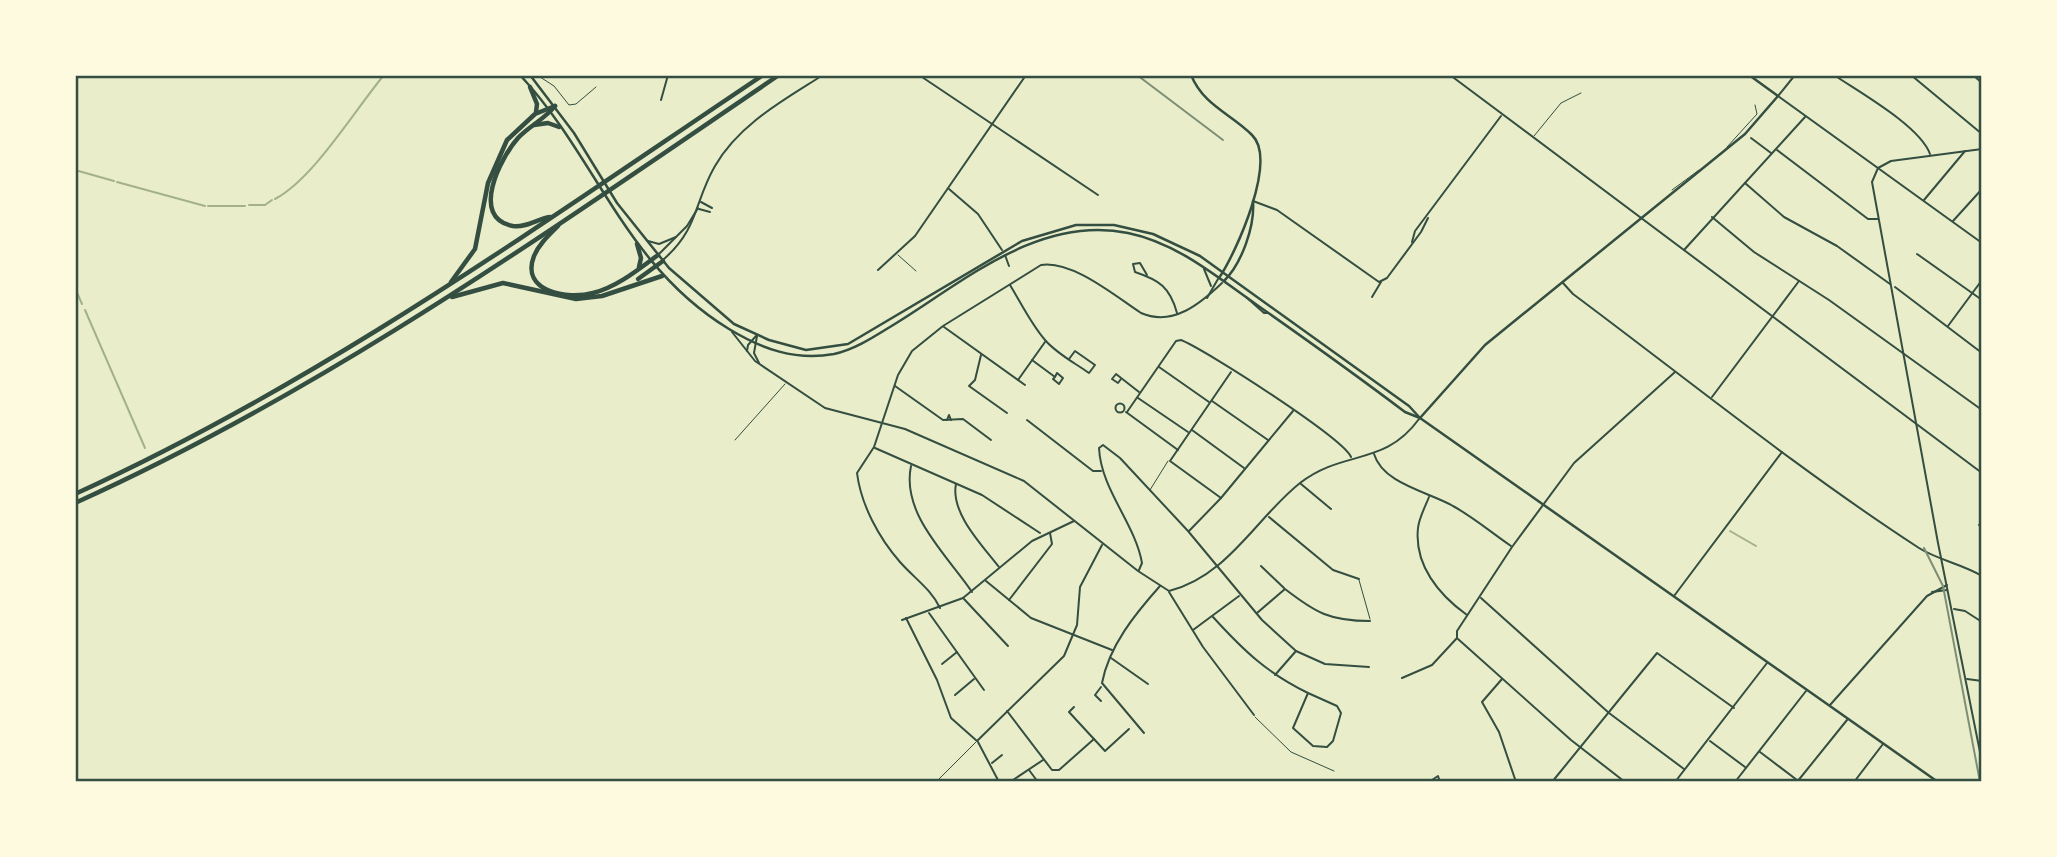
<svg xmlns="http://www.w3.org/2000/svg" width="2057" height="857" font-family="'Zilla Slab',serif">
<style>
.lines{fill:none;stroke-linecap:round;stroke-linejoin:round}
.stream{stroke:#a3b18a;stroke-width:2}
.service{stroke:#344e41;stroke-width:1}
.minor{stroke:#344e41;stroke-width:2}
.tertiary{stroke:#344e41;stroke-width:2.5}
.secondary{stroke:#344e41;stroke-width:2.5}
.motorway{stroke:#344e41;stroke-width:4.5}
.rail{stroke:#7c8e77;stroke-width:2}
.neatline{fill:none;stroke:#344e41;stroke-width:2.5}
</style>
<rect width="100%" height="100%" fill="#e9edc9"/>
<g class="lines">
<g class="stream">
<path d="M75,170L114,181"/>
<path d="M117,182L205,206"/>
<path d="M275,199C314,178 354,111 384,75"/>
<path d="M249,205H265L272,200"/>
<path d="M208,206H245"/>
<path d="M75,288L82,304"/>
<path d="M85,310L145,448"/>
<path d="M1730,531L1756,546"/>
</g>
<g class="service">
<path d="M537,75L554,86L569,105L576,104L596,87"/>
<path d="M1534,136L1561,103L1581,93"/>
<path d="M1727,147L1757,114L1755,105"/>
<path d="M1672,190L1699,170"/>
<path d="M898,255L916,271"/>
<path d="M735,440L785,384"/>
<path d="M1150,490L1168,461"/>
<path d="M1359,580L1370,619"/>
<path d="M1255,717L1291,752L1334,771"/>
<path d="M936,782L976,742"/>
</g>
<g class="minor">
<path d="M919,75L1098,195"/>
<path d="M1450,75L1982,473"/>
<path d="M1795,75L1778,96L1982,243"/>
<path d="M1834,75C1859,92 1920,126 1930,154"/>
<path d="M1911,75L1982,134"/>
<path d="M1973,75L1982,83"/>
<path d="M661,100L668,75"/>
<path d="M1751,138L1771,153"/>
<path d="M1982,149L1891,161L1878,168L1872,182L1938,543L1982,762"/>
<path d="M1777,150L1868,219H1878"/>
<path d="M1980,150L1982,156"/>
<path d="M1745,183L1784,217L1837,246L1890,284"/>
<path d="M949,189L978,214L1002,250"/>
<path d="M1924,200L1965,151"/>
<path d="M1253,201L1277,210L1379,282L1387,278L1421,232L1428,218"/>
<path d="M701,202L712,208"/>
<path d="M699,209L710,212"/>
<path d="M1712,217L1754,252L1829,300L1982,410"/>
<path d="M1953,221L1982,189"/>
<path d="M648,241L659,244L676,237"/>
<path d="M1412,242L1415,231L1501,116"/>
<path d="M1684,250L1805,117"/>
<path d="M659,254L687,226L698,208"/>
<path d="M1917,254L1982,300"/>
<path d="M1005,255L1009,266"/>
<path d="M664,259C699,228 694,202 715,166C739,124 784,100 823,75"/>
<path d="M1204,269L1211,286"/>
<path d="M878,270L915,236L1026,75"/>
<path d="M1147,275L1140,263L1133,264L1135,272C1159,280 1170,287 1177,313"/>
<path d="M1563,283L1573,294C1687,379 1799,470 1919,548C1938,560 1962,564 1982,576"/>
<path d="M1010,285C1021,303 1031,324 1045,340C1057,354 1075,363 1089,373L1095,365L1075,351L1069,359"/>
<path d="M1895,287L1982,353"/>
<path d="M1246,297L1264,313H1268"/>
<path d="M1372,297L1381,282"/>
<path d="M1207,298L1218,279"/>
<path d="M1948,326L1982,280"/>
<path d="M944,327L1025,385"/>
<path d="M732,332L755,361L825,408L905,429L1024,481L1138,571L1169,591C1228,576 1256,518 1300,483C1344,449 1384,467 1419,419"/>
<path d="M757,336L754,353L759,363"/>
<path d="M747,351L748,345L756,336"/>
<path d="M981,355L975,380L969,386L1007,413"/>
<path d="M1032,360L1055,377L1053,379L1059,384L1063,378L1057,373L1055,377"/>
<path d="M1159,367L1209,402"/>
<path d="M1121,379L1118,383L1112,379L1116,374L1139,392"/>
<path d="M1018,380L1045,342"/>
<path d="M895,386L943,420L963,419L991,440"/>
<path d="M1712,397L1799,281"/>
<path d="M1138,398L1188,432"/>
<path d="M1212,401L1268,440"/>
<circle cx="1120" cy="408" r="4.5"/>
<path d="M1126,412L1178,450"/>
<path d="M1127,412L1176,341L1181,340C1206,350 1343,438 1351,457"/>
<path d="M947,420L949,415L951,420"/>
<path d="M1027,420L1093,471H1101"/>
<path d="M1192,430L1244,468"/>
<path d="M875,448L982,495L1040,533"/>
<path d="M1374,454C1383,484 1429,492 1453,506C1473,517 1492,533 1511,546"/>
<path d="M911,466C901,514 947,555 972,592"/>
<path d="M956,484C950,513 983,546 999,567"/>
<path d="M1301,484L1331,509"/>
<path d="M1429,497C1425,507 1419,518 1418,528C1414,565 1439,595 1467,615"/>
<path d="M1221,498L1170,461L1231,372"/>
<path d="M1269,517L1333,570L1359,579"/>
<path d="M1979,525L1982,521"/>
<path d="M1189,531L1221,498L1293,411"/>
<path d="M1261,566L1284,588"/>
<path d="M1139,570L1142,563C1135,523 1101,490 1099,448L1103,445L1120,458L1188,531L1262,620L1296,651L1325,664L1369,667"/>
<path d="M986,581L1031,618L1112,650"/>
<path d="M1169,592L1203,647L1254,715"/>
<path d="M1932,592L1947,590"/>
<path d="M1674,596L1782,452"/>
<path d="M1481,598L1609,713L1684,769"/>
<path d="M964,599L1008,646"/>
<path d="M1009,600L1052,544L1050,533"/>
<path d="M940,608C931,589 914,578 900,562C879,538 861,505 857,473L874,447L898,375L912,351L943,326L1041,265C1072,260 1115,296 1141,313C1173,327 1201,303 1222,283"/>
<path d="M1954,609L1965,611L1982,622"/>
<path d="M929,613L984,690"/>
<path d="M1257,613L1285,589C1316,613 1330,621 1370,621"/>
<path d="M1213,617C1244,651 1267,673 1308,693L1293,728L1313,746L1327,747L1333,741L1341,713L1337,706L1308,693"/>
<path d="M906,618L937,680L951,718L977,741L1064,656L1077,625L1080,587L1102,545"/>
<path d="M902,620L963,598L1032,541L1074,521"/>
<path d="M1193,630L1239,596"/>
<path d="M1458,639L1571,740L1625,782"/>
<path d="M1111,658L1148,684"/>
<path d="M942,664L957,652"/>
<path d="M1275,675L1296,651"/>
<path d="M1402,678L1432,665L1457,638V631L1512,547L1574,463L1675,372"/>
<path d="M1502,679L1482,702L1499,732L1516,782"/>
<path d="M1967,679L1982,681"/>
<path d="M955,695L974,679"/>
<path d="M1101,701L1095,695L1101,687"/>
<path d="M1830,705L1927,596L1947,585"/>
<path d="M1074,707L1069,712L1105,751L1129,729"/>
<path d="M1007,711L1052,770H1059L1094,739"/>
<path d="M1144,733L1102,683C1109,646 1135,614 1160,586"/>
<path d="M1710,741L1745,767"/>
<path d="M978,742L999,782"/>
<path d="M1760,752L1797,780"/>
<path d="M992,763L1002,755"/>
<path d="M1029,770L1038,782"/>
<path d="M1010,782L1043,760"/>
<path d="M1429,782L1438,776L1440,782"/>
<path d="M1552,782L1657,653L1734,708"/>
<path d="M1675,782L1767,663"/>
<path d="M1735,782L1806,691"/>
<path d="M1797,782L1847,720"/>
<path d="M1854,782L1883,744"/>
</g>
<g class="tertiary">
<path d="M1191,75C1204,106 1230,113 1252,135C1278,160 1236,253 1219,278"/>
<path d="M1224,281C1242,263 1255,226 1253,201"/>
<path d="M1420,418L1485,345L1745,134L1778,96L1749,75"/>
</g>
<g class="secondary">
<path d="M520,75C598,159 624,265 729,329C762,349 795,361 834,354C857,349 878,334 898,322C967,279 1041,215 1128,233C1177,243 1217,277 1257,305C1307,340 1356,375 1405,412L1420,418L1938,782"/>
<path d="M530,75L574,133L617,203L669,268L734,324L769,340L806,350L848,344L1022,241L1076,225H1114L1153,234L1200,256L1409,406L1420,418"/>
</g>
<g class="motorway">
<path d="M530,87L537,104L536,112"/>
<path d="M534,125L548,123L559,127"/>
<path d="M550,217C537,219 526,228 513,226C469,218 501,157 518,138C529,126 545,119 555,106"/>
<path d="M558,226C549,235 539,244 534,256C520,292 568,300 593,293C617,287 639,269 658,255"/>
<path d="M637,244L641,258L639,267"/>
<path d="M638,279L663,261"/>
<path d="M451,282L475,249L488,183L507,140L535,114L555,106"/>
<path d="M452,297L503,283L576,299L602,296L662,276"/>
<path d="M75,494C321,382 539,225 763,75"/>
<path d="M75,503C328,389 550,230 779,75"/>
</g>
<g class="rail">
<path d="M1137,75L1223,140"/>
<path d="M1924,548L1943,586L1980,782"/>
</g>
</g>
<rect width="2057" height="857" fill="none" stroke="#fefae0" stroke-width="154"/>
<rect x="77" y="77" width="1903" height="703" class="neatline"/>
</svg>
